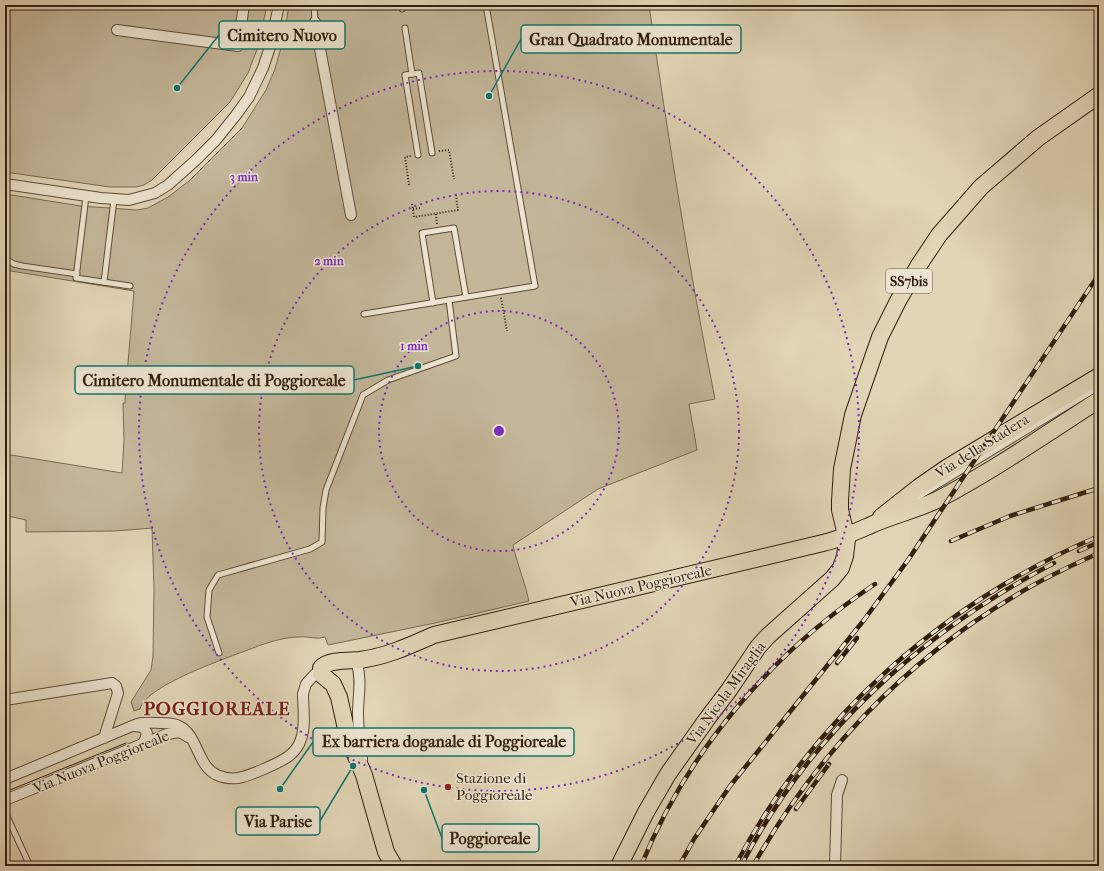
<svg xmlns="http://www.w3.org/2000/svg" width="1104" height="871" font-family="'IM FELL French Canon',serif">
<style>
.green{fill:#c3b699;stroke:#7a6a54}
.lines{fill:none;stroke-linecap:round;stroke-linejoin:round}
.lane-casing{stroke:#5d4c38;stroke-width:7}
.street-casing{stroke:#5d4c38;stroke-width:12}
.primary-casing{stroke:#311f0e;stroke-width:18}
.path{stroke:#311f0e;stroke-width:2;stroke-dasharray:1 2;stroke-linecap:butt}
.lane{stroke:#ece4d0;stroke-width:5}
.street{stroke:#ece4d0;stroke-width:10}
.primary{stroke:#e1d5b6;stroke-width:16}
.tram{stroke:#311f0e;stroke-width:1}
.rail-casing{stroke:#311f0e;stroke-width:4.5}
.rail{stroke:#ece4d0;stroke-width:3;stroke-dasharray:9;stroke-linecap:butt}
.ring{fill:none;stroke:#7b2cbf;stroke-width:2;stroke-dasharray:2 4}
.poi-dot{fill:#8f2418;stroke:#ece4d0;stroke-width:1.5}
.labels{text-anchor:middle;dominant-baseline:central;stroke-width:3;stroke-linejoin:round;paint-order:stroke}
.shield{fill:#ece4d0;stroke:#695a48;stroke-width:1}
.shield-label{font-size:14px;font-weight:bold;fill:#311f0e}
.street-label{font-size:15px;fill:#311f0e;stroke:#ece4d0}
.poi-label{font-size:15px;fill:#311f0e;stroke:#ece4d0;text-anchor:start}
.district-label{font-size:19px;font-weight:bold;letter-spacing:1px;fill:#7a1f14;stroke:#ece4d0}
.centre{fill:#7b2cbf;stroke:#ece4d0;stroke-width:2}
.ring-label{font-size:12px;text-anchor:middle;font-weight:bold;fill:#7b2cbf;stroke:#ece4d0;stroke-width:3;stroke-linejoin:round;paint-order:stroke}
.leader{fill:none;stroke:#0f766e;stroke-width:1.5}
.callout-dot{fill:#0f766e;stroke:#ece4d0;stroke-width:1.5}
.callout{fill:#ece4d0;stroke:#0f766e;stroke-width:1.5}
.callout-label{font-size:16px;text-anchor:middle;font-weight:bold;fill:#311f0e}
</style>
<rect width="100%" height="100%" fill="#e1d5b6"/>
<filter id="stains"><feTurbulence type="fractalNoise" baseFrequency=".005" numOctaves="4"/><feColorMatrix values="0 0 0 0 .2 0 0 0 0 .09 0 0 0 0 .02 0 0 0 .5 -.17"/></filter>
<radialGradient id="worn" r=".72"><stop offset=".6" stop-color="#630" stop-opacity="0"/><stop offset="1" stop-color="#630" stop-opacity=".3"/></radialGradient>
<g class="green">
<path d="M5,5H267L258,47L248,73L230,102L152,180L144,185L136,187H110L5,172Z"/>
<path d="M289,5H649C668,137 689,269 715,399L689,404L697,450L598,489L513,545C517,564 525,582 529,601L435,623L328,645L325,637C316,640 308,636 299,637C286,637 273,641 261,645C236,655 146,684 140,709L134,711L131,702L151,670L153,656L154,589L152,528L115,531L26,532V520L8,516H5V454L122,473L124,440L123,403H125V399L134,291L5,270V194L81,206L137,210L148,208L168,197L189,181L242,128L266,90L275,69L284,37Z"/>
</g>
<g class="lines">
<defs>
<g id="lane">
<path d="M314,5L315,22"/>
<path d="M401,5L402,9"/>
<path d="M405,28L412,74L419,73L432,153"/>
<path d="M412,74L405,75L418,155"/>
<path d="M86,196L76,278L130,286"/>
<path d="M5,259L14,264L22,266L77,274"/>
<path d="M104,282L114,199"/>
<path d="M433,303L422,233L454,228L466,297"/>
<path d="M364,314L449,300"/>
<path d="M915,499L1099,387"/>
<path d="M219,653L207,617L209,590L218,575L310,549L322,542L323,508L326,490L363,395L388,380L456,356L449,300L535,286L486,5"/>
<path d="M5,812L30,866"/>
</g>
<g id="street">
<path d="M315,22L351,215"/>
<path d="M117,30L238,46L244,5"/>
<path d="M5,184L101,198L129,200L155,193L168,185L196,160L216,140L236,115L249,97L263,68L270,47L279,5"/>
<path d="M357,664C362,681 358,696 358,713C358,728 360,744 362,759"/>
<path d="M5,700L112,683L116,686L118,693L104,738"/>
<path d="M134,726L143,727L147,733L145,740L142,744"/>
<path d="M5,779L137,724C145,722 153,723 161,723C167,723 174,723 179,726C198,735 197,766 217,775C224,778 231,779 238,778C250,776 279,763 289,756C294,752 299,746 301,739C306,726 303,708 303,694L306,684L315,674"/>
<path d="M5,800L167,734L180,732L188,737"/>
<path d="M835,866L837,795L842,780"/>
</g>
<g id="primary">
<path d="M881,517L919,487L948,467L1099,376"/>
<path d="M394,866L386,852L364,775L348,738L339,697L333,684L321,674V668C329,659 349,661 360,660C388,656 409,646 434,635L823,543C840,539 855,532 871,525C893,515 917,510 939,499C994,470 1046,434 1099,400"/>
<path d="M619,866L646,812L668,774L707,719L729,690L758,647L768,636L832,579L841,568L845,556L847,539L840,510V501L842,469L853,415L880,337L898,301L919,265L939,235L981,187L1038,138L1099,95"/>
</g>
</defs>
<use href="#lane" class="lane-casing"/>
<use href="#street" class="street-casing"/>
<use href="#primary" class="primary-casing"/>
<g class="path">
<path d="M439,151L449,150L454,179"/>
<path d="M409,185L405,157L411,156"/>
<path d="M412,204L414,217L458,210L456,195"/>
<path d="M413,209L420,208"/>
<path d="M436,214L437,224"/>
<path d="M501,298L507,331"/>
</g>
<use href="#lane" class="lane"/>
<use href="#street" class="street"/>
<use href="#primary" class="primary"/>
<path class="tram" d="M5,792L126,743"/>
<defs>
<g id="rail">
<path d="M951,541L1010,516L1099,488"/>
<path d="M1079,551L1099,542"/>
<path d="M837,663L857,638"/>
<path d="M796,809L829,764"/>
<path d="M641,866C687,751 772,653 875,584"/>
<path d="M679,866L694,839L730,786L864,620L908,560L1099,274"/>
<path d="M735,866C813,717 944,602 1099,536"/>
<path d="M741,866C810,733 922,632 1054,563"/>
<path d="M753,866C815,756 904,662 1013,597C1040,580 1070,566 1099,553"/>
</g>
</defs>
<use href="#rail" class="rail-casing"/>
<use href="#rail" class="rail"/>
</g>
<g class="ring">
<circle cx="499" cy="431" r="120"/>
<circle cx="499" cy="431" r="240"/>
<circle cx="499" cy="431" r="360"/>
</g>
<circle class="poi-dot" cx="448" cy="787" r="4"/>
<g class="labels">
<rect class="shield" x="886" y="269" width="46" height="24" rx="3"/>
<g class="shield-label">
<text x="909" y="281">SS7bis</text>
</g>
<g class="street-label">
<text transform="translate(982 446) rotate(-32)">Via della Stadera</text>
<text transform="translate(641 586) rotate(-13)">Via Nuova Poggioreale</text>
<text transform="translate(726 693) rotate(-54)">Via Nicola Miraglia</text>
<text transform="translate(101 762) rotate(-22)">Via Nuova Poggioreale</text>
</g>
<g class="poi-label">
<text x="456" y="778">Stazione di<tspan x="456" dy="17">Poggioreale</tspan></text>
</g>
<g class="district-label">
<text x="217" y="709">POGGIOREALE</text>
</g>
</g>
<circle cx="499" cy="431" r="6" class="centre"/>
<g class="ring-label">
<text x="244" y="181">3 min</text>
<text x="329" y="265">2 min</text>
<text x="414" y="350">1 min</text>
</g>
<path class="leader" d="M177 88L219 35M489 96L521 39M418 366L354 380M280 789L313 742M353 766L320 821M424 790L442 838"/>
<g class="callout-dot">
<circle cx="177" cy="88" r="4"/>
<circle cx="489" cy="96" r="4"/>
<circle cx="418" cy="366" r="4"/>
<circle cx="280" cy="789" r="4"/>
<circle cx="353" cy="766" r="4"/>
<circle cx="424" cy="790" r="4"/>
</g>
<g class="callout">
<rect x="219" y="21" width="126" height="28" rx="4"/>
<rect x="521" y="25" width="220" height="28" rx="4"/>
<rect x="75" y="366" width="279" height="28" rx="4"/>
<rect x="313" y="728" width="261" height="28" rx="4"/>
<rect x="236" y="807" width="84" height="28" rx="4"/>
<rect x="442" y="824" width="97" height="28" rx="4"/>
</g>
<g class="callout-label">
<text x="282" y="41">Cimitero Nuovo</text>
<text x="631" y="45">Gran Quadrato Monumentale</text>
<text x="214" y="386">Cimitero Monumentale di Poggioreale</text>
<text x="444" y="747">Ex barriera doganale di Poggioreale</text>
<text x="278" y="827">Via Parise</text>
<text x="490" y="844">Poggioreale</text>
</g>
<rect width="1104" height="871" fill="none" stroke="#e1d5b6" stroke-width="20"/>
<rect x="6" y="6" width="1092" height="859" fill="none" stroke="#311f0e" stroke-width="2"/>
<rect x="10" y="10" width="1084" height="851" fill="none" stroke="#311f0e"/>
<rect width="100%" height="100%" filter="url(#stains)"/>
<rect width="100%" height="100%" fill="url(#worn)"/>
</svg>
